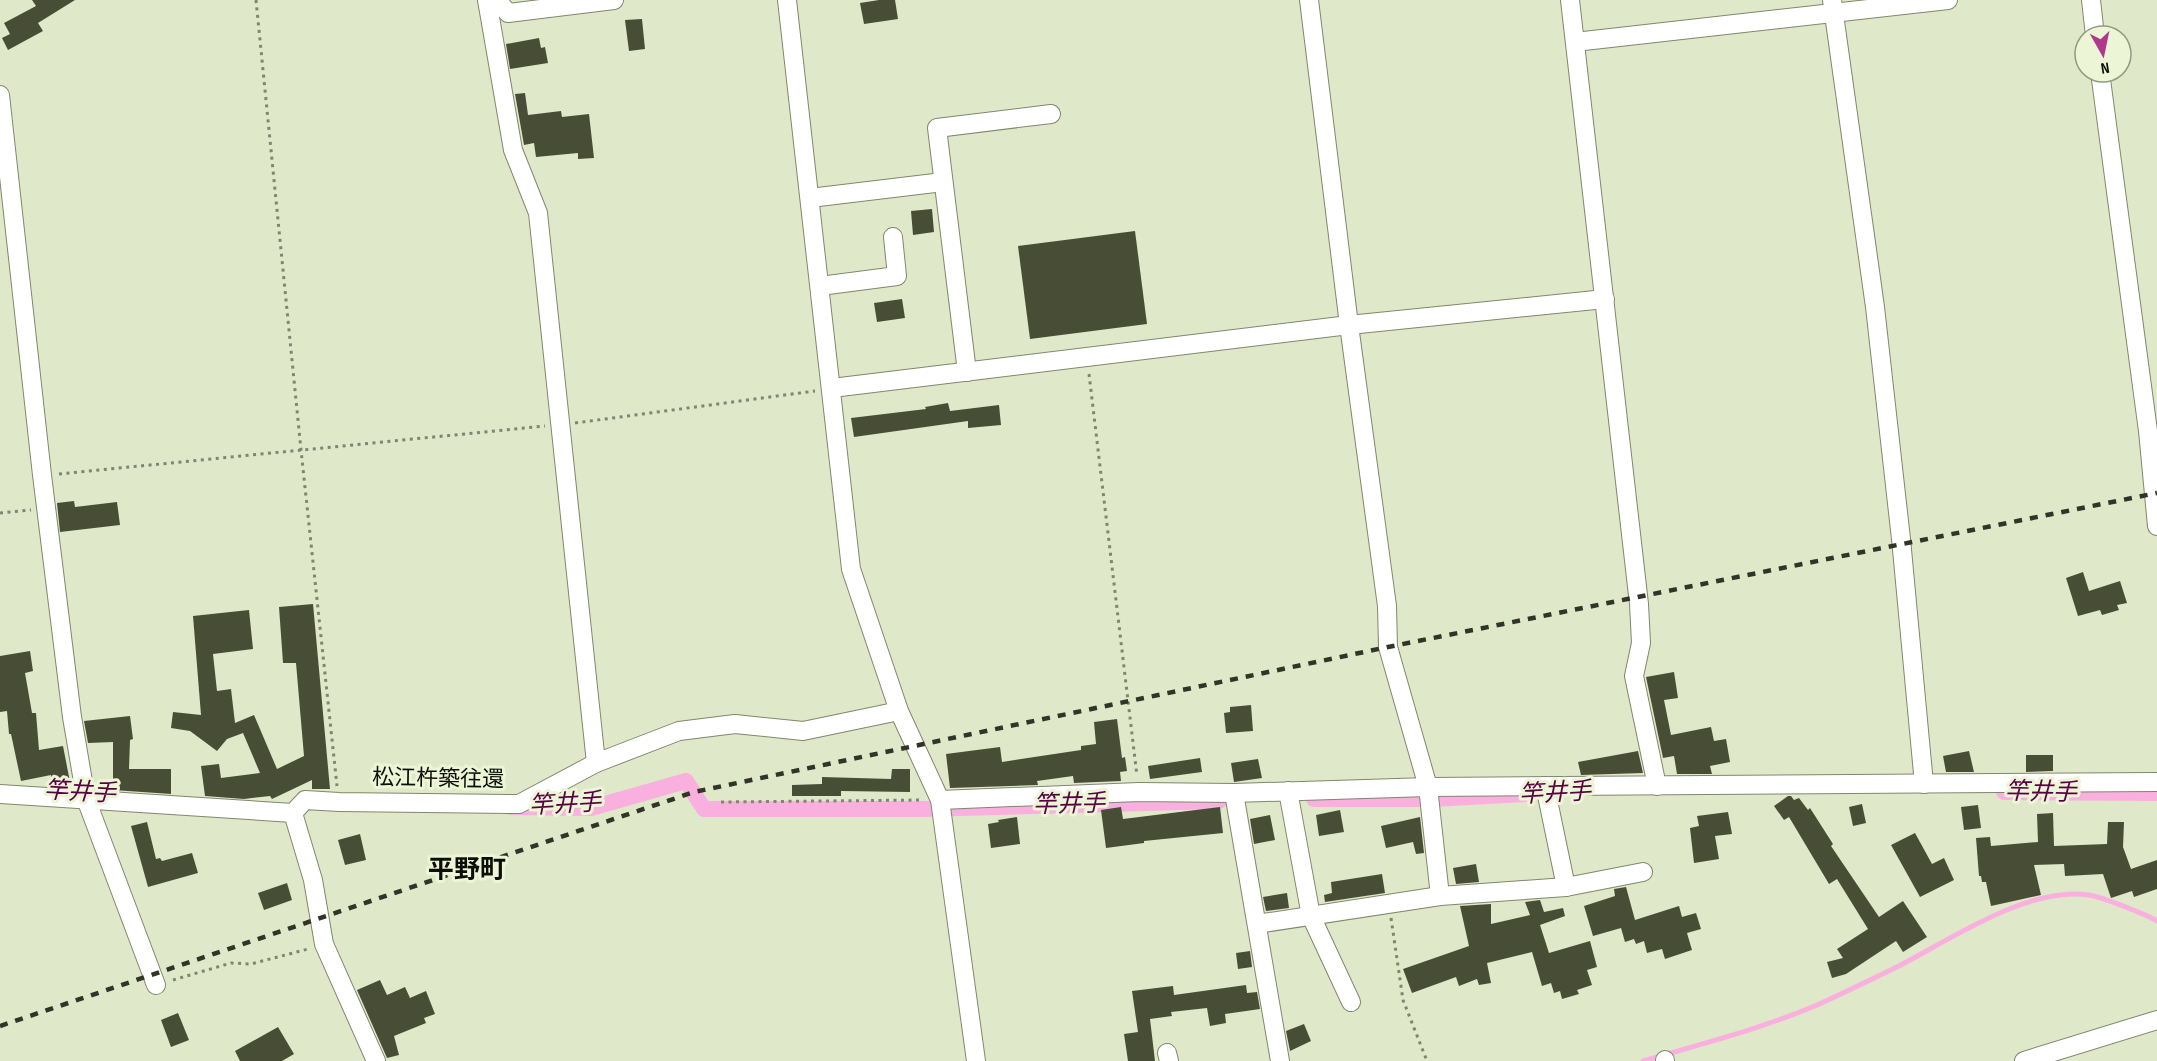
<svg xmlns="http://www.w3.org/2000/svg" width="2157" height="1061" font-family="'Sofia Sans Condensed','Noto Sans JP',sans-serif">
<style>
.lines{fill:none;stroke-linecap:round;stroke-linejoin:round}
.stream{stroke:#f9b0de;stroke-width:5}
.canal{stroke:#f9b0de;stroke-width:16}
.building{fill:#484e35}
.minor-casing{stroke:#80876c;stroke-width:20}
.path{stroke:#7f8570;stroke-width:3;stroke-dasharray:3 4.5;stroke-linecap:butt}
.minor{stroke:#fff;stroke-width:18}
.rail{stroke:#313427;stroke-width:4.5;stroke-dasharray:8 8;stroke-linecap:butt}
.labels{text-anchor:middle;dominant-baseline:central;stroke-width:6;stroke-linejoin:round;paint-order:stroke}
.street-label{font-size:22px;fill:#0d0f06;stroke:#edf5d7}
.water-label{font-size:24px;font-style:italic;fill:#570042;stroke:#edf5d7}
.quarter-label{font-size:26px;font-weight:bold;fill:#0d0f06;stroke:#edf5d7}
</style>
<rect width="100%" height="100%" fill="#e0e8ca"/>
<g class="lines">
<path class="stream" d="M1643,1061C1701,1044 1761,1029 1817,1005C1844,993 1872,979 1899,966C1951,939 2028,886 2089,895C2102,897 2145,914 2157,921"/>
<g class="canal">
<path d="M2004,792L2157,793"/>
<path d="M1314,799H1432L1525,794"/>
<path d="M510,807L591,808L686,781L704,809H921L1219,801"/>
</g>
</g>
<g class="building">
<path d="M32,0H75L38,23L43,31L8,50L2,38L10,34L4,23L36,6Z"/>
<path d="M879,0H895L898,19L864,24L860,3Z"/>
<path d="M642,19L645,49L629,51L625,20Z"/>
<path d="M539,38L541,48L545,47L548,63L510,69L506,44Z"/>
<path d="M525,93L528,115L561,111L562,117L589,114L594,158L578,159V153L536,157L534,143L524,145L515,94Z"/>
<path d="M932,209L934,232L913,235L911,211Z"/>
<path d="M1135,231L1147,324L1030,339L1018,246Z"/>
<path d="M902,299L905,318L877,322L874,303Z"/>
<path d="M948,403L950,411L999,405L1001,425L968,428V421L854,437L851,418L926,409L925,407Z"/>
<path d="M74,501L75,507L117,502L120,525L60,532L57,503Z"/>
<path d="M2083,572L2089,591L2120,581L2127,603L2117,605L2119,610L2102,615L2100,610L2078,616L2066,578Z"/>
<path d="M313,604L330,789H312V780L272,799L270,796L244,799L205,796L201,766L219,764L221,778L260,773L243,733L227,739L217,751L190,731L171,728L173,712L201,715L193,616L249,610L253,649L213,654L217,691L231,689L235,723L254,715L277,769L304,756L296,663H283L279,607Z"/>
<path d="M30,651L33,671L25,673L32,713H36L39,750L63,746L70,782L53,786L51,775L21,781L11,734H9L7,711L0,712V656Z"/>
<path d="M1674,672L1678,698L1664,700L1671,735L1711,727L1714,741L1726,739L1730,762L1710,766L1712,774H1677L1674,756L1663,758L1646,677Z"/>
<path d="M1251,705L1253,731L1226,733L1224,713L1230,712V707Z"/>
<path d="M130,716L133,739L130,740L129,769H171V794L113,790V742L88,743L84,721Z"/>
<path d="M1117,719L1122,758L1125,757L1127,771L1120,772L1121,781L1074,783L1073,776L1037,781L1038,785L950,788L946,754L1000,747L1002,762L1081,750V746L1096,744L1094,722Z"/>
<path d="M1638,751L1643,773L1581,775L1578,762Z"/>
<path d="M1969,751L1974,772H1946L1943,756Z"/>
<path d="M2026,755H2053V771L2026,772Z"/>
<path d="M1200,758L1202,772L1150,779L1148,766Z"/>
<path d="M1258,759L1262,778L1234,782L1231,763Z"/>
<path d="M892,769H910V792L841,791V796H792V785L822,784V777L891,779Z"/>
<path d="M1788,796H1791L1794,800L1799,798L1808,810L1810,808L1833,844L1831,846L1879,917L1903,901L1927,937L1903,952L1896,941L1846,974L1832,978L1827,962L1843,958L1837,949L1868,929L1837,879L1829,884L1789,817L1784,820L1774,806Z"/>
<path d="M1862,804L1866,823L1853,826L1849,807Z"/>
<path d="M1978,805L1981,828L1964,830L1961,807Z"/>
<path d="M1121,807L1123,819L1220,807L1223,833L1144,841V843L1106,848L1101,810Z"/>
<path d="M1340,810L1344,832L1319,836L1316,815Z"/>
<path d="M1728,812L1732,834L1715,836L1719,859L1694,863L1690,828L1699,826L1697,816Z"/>
<path d="M2053,813L2054,846L2107,844L2108,822H2124L2123,847L2131,869L2157,860V889L2134,897L2132,891L2111,898L2103,874L2065,876L2064,864L2034,865L2041,895L1991,906L1986,882H1982L1981,876H1979L1976,838L1990,837L1991,846L2038,842L2037,814Z"/>
<path d="M1270,815L1275,840L1254,844L1250,819Z"/>
<path d="M1017,817L1020,844L991,848L988,824L999,822L998,820Z"/>
<path d="M1420,817L1424,853L1416,854L1413,842L1386,848L1381,826Z"/>
<path d="M147,822L156,859L160,858L162,861L192,853L198,873L148,887L131,826Z"/>
<path d="M1915,833L1932,864L1944,858L1954,880L1920,897L1891,845Z"/>
<path d="M360,834L366,860L345,865L338,840Z"/>
<path d="M1476,864L1479,882L1456,884L1453,868Z"/>
<path d="M1382,874L1385,893L1325,902L1324,895L1332,893L1331,882Z"/>
<path d="M287,883L292,900L264,910L258,893Z"/>
<path d="M1626,887L1635,920L1679,906L1682,917L1696,913L1701,929L1687,933L1692,950L1665,959L1662,949L1647,953L1644,941L1636,944L1634,939L1625,942L1621,928L1593,936L1584,906L1615,896L1614,889Z"/>
<path d="M1287,893L1289,908L1266,911L1263,897Z"/>
<path d="M1540,900L1544,912L1563,908L1565,916L1540,925L1549,953L1590,941L1597,967L1587,970L1592,985L1577,990L1579,994L1562,999L1560,991L1554,993L1551,983L1542,986L1532,952L1487,963L1491,983L1479,985L1477,979L1459,986L1456,977L1412,993L1403,969L1469,946L1460,906L1491,904V924L1530,915L1525,902Z"/>
<path d="M1250,951L1252,967L1238,969L1236,953Z"/>
<path d="M380,980L387,995L405,987L410,998L426,991L435,1014L424,1018L426,1023L394,1036L399,1055L387,1058L357,990Z"/>
<path d="M1246,985L1247,993L1257,992L1260,1009L1225,1014L1226,1023L1210,1026L1207,1008L1171,1012L1172,1016L1150,1019L1155,1061H1128L1124,1034L1138,1032L1132,991L1173,986L1174,995Z"/>
<path d="M178,1013L189,1040L171,1047L161,1020Z"/>
<path d="M1304,1024L1311,1041L1290,1051L1286,1031Z"/>
<path d="M278,1027L294,1054L282,1061H240L235,1051Z"/>
</g>
<g class="lines">
<defs>
<g id="minor">
<path d="M487,0L513,150L538,213L596,763"/>
<path d="M497,0L508,13L614,0"/>
<path d="M787,0L851,569L899,711L940,800L976,1061"/>
<path d="M1309,0L1349,325L1387,606L1388,647L1428,787L1440,896"/>
<path d="M1570,0L1639,604L1641,643L1634,676L1657,786"/>
<path d="M1832,0L1875,307L1901,539L1924,784"/>
<path d="M2091,0L2095,36"/>
<path d="M1575,42L1948,0"/>
<path d="M2100,72L2148,431L2157,526"/>
<path d="M0,95L42,475L72,717L86,799L156,985"/>
<path d="M810,198L943,182"/>
<path d="M820,286L897,276L893,237"/>
<path d="M967,372L937,128L1051,114"/>
<path d="M832,388L1349,325L1605,299"/>
<path d="M1545,786L1566,887"/>
<path d="M1288,791L1311,916L1351,1002"/>
<path d="M1234,793L1280,1061"/>
<path d="M0,794L293,813L305,800L339,802L519,804L596,763L679,731L735,724L803,731L899,711"/>
<path d="M940,800L1139,792L1234,793L1428,787L2157,782"/>
<path d="M293,813L313,880L324,944L376,1061"/>
<path d="M1257,924L1440,896L1566,887L1643,872"/>
<path d="M1167,1053L1169,1061"/>
<path d="M1665,1060V1061"/>
<path d="M2024,1061L2157,1020"/>
</g>
</defs>
<use href="#minor" class="minor-casing"/>
<g class="path">
<path d="M256,0L301,450L337,786"/>
<path d="M1089,374L1137,776"/>
<path d="M575,423L815,391"/>
<path d="M59,474L545,426"/>
<path d="M0,513L31,510"/>
<path d="M721,802L923,800"/>
<path d="M1391,918L1403,1000L1427,1061"/>
<path d="M173,980L231,963L251,964L308,949"/>
</g>
<use href="#minor" class="minor"/>
<path class="rail" d="M0,1026L694,792L1388,647L2157,493"/>
</g>
<g class="labels">
<g class="street-label">
<text transform="translate(438 779) rotate(1)">松江杵築往還</text>
</g>
<g class="water-label">
<text transform="translate(80 792) rotate(3)">竿井手</text>
<text transform="translate(2041 792) rotate(1)">竿井手</text>
<text transform="translate(1555 793) rotate(-3)">竿井手</text>
<text transform="translate(565 804) rotate(-3)">竿井手</text>
<text transform="translate(1069 804) rotate(-1)">竿井手</text>
</g>
<g class="quarter-label">
<text x="467" y="870">平野町</text>
</g>
</g>
<g transform="translate(2103 54) rotate(171)"><circle r="28" fill="#edf5d7" stroke="#939983" stroke-width="1.5"/>
<path d="M0-4.5L10 22L0 15L-10 22Z" fill="#b0388c"/>
<text y="-9" font-size="16" font-weight="bold" text-anchor="middle" fill="#0d0f06">N</text>
</g>
</svg>
